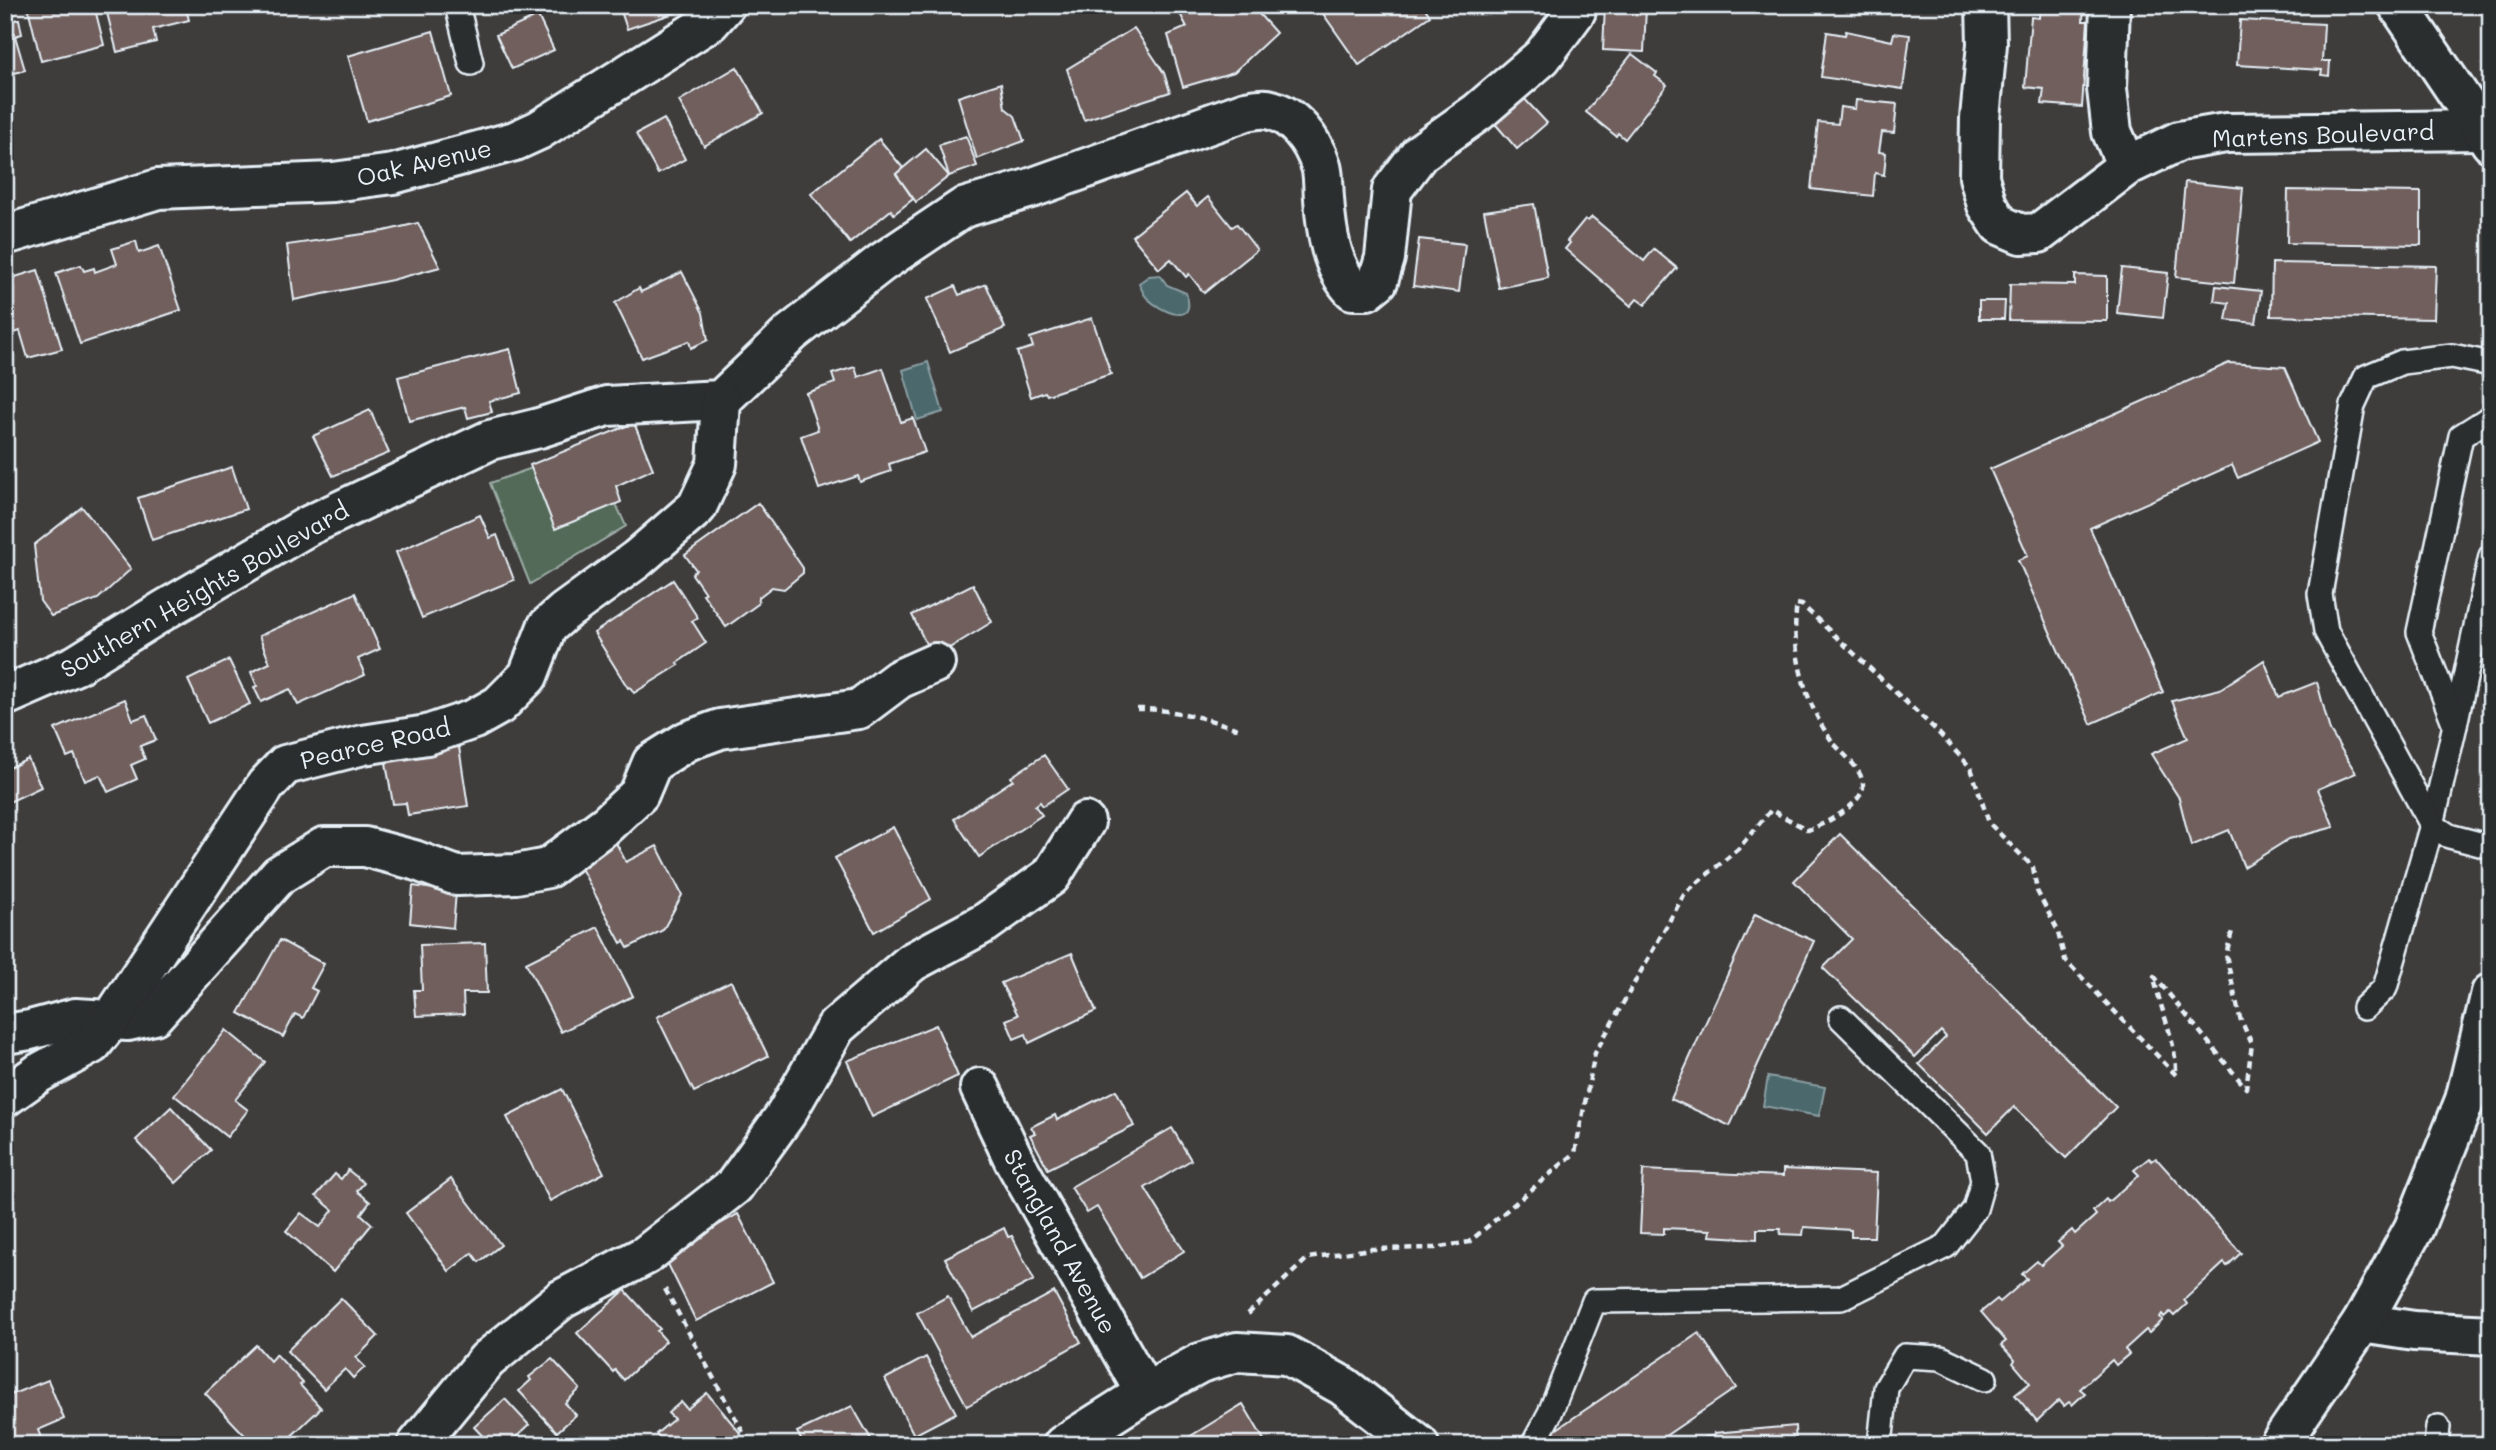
<svg xmlns="http://www.w3.org/2000/svg" width="2496" height="1450" font-family="Mali,sans-serif">
<style>
.green{fill:#536b58;stroke:#9eaea8;stroke-width:2}
.water{fill:#4b696c;stroke:#8a9fa4;stroke-width:2}
.building{fill:#705e5c;stroke:#e8f1f8;stroke-width:2}
.lines{fill:none;stroke-linecap:round;stroke-linejoin:round}
.service-casing{stroke:#e8f1f8;stroke-width:28}
.minor-casing{stroke:#e8f1f8;stroke-width:44}
.tertiary-casing{stroke:#e8f1f8;stroke-width:44}
.path{stroke:#e8f1f8;stroke-width:4.5;stroke-dasharray:7 5;stroke-linecap:butt}
.service{stroke:#2a2d2e;stroke-width:23}
.minor{stroke:#2a2d2e;stroke-width:38}
.tertiary{stroke:#2a2d2e;stroke-width:38}
.labels{text-anchor:middle;dominant-baseline:central;stroke-width:5;stroke-linejoin:round;paint-order:stroke}
.street-label{font-size:24px;fill:#e8f1f8;stroke:#2a2d2e}
</style>
<rect width="100%" height="100%" fill="#3f3c3c"/>
<filter id="ink" filterUnits="userSpaceOnUse"><feTurbulence type="fractalNoise" baseFrequency=".0143" numOctaves="2"/><feDisplacementMap in="SourceGraphic" scale="14" xChannelSelector="R" yChannelSelector="G"/><feConvolveMatrix kernelMatrix="1 2 1 2 8 2 1 2 1" color-interpolation-filters="sRGB"/></filter>
<g filter="url(#ink)">
<path class="green" d="M532,468L555,529L616,504L626,526L530,584L490,483Z"/>
<g class="water">
<path d="M1160,275L1167,285L1186,293C1198,328 1161,312 1147,298C1143,294 1141,288 1139,283L1149,276Z"/>
<path d="M928,362L943,412L917,420L903,370Z"/>
<path d="M1768,1077L1825,1087L1819,1116L1763,1106Z"/>
</g>
<g class="building">
<path d="M5,5L11,21L19,19L22,34L15,36L25,70L5,76Z"/>
<path d="M38,5H94L104,45L41,61L28,8Z"/>
<path d="M105,5H185L189,20L153,29L156,42L117,52Z"/>
<path d="M619,5H675L677,12L627,29Z"/>
<path d="M1251,5L1276,33L1234,72L1183,87L1168,35L1187,27L1176,6Z"/>
<path d="M1317,5H1423L1430,16L1359,65Z"/>
<path d="M1605,5L1646,7L1644,52L1603,50Z"/>
<path d="M2040,5L2084,6L2083,21H2088L2082,107L2042,104L2044,89L2025,87L2031,17L2039,18Z"/>
<path d="M2245,5H2300V9Z"/>
<path d="M538,16L554,50L512,69L496,35Z"/>
<path d="M2240,20L2324,24L2322,61H2330L2329,76L2321,75L2322,70L2237,65Z"/>
<path d="M1134,28L1164,73L1170,92L1084,120L1067,69Z"/>
<path d="M433,31L451,96L367,121L348,56Z"/>
<path d="M1846,31L1892,41L1894,33L1910,35L1903,89L1821,77L1827,32L1845,35Z"/>
<path d="M1632,54L1657,73L1655,76L1667,85L1625,139L1618,133L1616,136L1586,112Z"/>
<path d="M737,67L763,113L704,146L679,101Z"/>
<path d="M1001,83L1005,108L1015,116L1024,141L977,159L958,97Z"/>
<path d="M1520,94L1547,123L1517,149L1491,119Z"/>
<path d="M1856,100L1897,104L1894,133L1882,132L1879,152L1886,153L1884,175L1875,173L1873,196L1811,189L1818,122L1838,124L1840,107L1855,109Z"/>
<path d="M664,119L685,159L658,174L636,134Z"/>
<path d="M966,136L977,166L949,176L939,145Z"/>
<path d="M879,139L903,168L896,174L913,199L894,214L891,210L850,243L811,194Z"/>
<path d="M926,149L949,176L916,202L896,174Z"/>
<path d="M2185,182L2243,188L2234,283L2176,277Z"/>
<path d="M2288,190L2421,192V245L2287,243Z"/>
<path d="M1186,193L1197,206L1208,197L1232,227L1237,224L1257,250L1204,293L1189,274L1186,277L1171,259L1159,269L1132,236Z"/>
<path d="M1534,204L1548,278L1499,288L1484,211Z"/>
<path d="M1592,217L1644,261L1654,249L1677,268L1645,305L1637,299L1631,306L1565,249L1570,243L1567,241L1585,219L1588,221Z"/>
<path d="M418,223L440,267L392,280L294,300L287,245L384,231Z"/>
<path d="M1419,239L1465,244L1459,292L1413,286Z"/>
<path d="M136,241L139,253L159,246L181,310L80,344L56,273L81,265L84,271L94,268L95,272L117,264L112,249Z"/>
<path d="M2272,263L2436,266L2434,319L2271,316Z"/>
<path d="M2122,268L2168,273L2163,318L2117,313Z"/>
<path d="M38,270L62,349L28,358L20,331L5,336V280Z"/>
<path d="M682,272L703,313L708,340L691,348L689,341L642,358L615,303L639,288L641,292Z"/>
<path d="M2075,275L2107,276V321L2009,320L2010,284L2075,285Z"/>
<path d="M986,284L1005,328L950,352L927,299L955,286L959,295Z"/>
<path d="M2216,286L2261,291L2256,323L2226,320L2229,303L2214,301Z"/>
<path d="M1979,301H2005L2004,319H1979Z"/>
<path d="M1092,318L1111,374L1047,395L1045,392L1031,397L1017,352L1033,347L1030,338Z"/>
<path d="M510,349L521,393L489,401L492,412L468,418L465,407L409,421L398,377Z"/>
<path d="M2229,363L2285,367L2318,442L2238,478L2232,465L2090,528L2163,692L2091,724L2018,560L2028,556L1990,469Z"/>
<path d="M855,367L858,377L883,368L901,422L913,418L925,452L889,464L891,471L860,482L858,476L819,489L801,436L818,430L806,393L835,383L832,374Z"/>
<path d="M370,410L389,453L333,476L313,436Z"/>
<path d="M634,423L653,469L616,486L621,502L555,529L530,465Z"/>
<path d="M232,467L246,509L152,540L138,498Z"/>
<path d="M758,503L803,568V573L784,589L772,587L759,597L758,604L726,627L703,594L705,593L692,574L696,570L685,555Z"/>
<path d="M82,507L131,569L98,599L51,616L40,601L34,545Z"/>
<path d="M480,515L490,538L497,535L514,580L422,618L396,552Z"/>
<path d="M673,580L698,618L692,621L706,643L677,663L679,665L634,693L630,687L628,688L594,633Z"/>
<path d="M973,584L992,622L933,658L912,615Z"/>
<path d="M355,593L380,649L358,659L365,675L298,705L290,689L261,702L254,687L257,686L251,672L270,663L259,636Z"/>
<path d="M229,660L250,704L208,723L188,680Z"/>
<path d="M2264,660L2279,697L2317,682L2330,731L2356,773L2318,789L2334,827L2289,839L2244,867L2229,830L2191,846L2179,798L2151,754L2188,738L2172,701L2220,689Z"/>
<path d="M125,699L133,720L146,715L156,740L140,746L145,759L131,765L137,779L108,792L100,775L85,781L74,754L67,757L55,729Z"/>
<path d="M459,747L468,806L408,815L406,803L393,804L385,757Z"/>
<path d="M1044,755L1068,789L1043,806L1040,802L1035,806L1042,815L979,857L954,819L1013,780L1011,777Z"/>
<path d="M28,759L41,787L5,804V770Z"/>
<path d="M893,827L931,899L874,932L835,858Z"/>
<path d="M1840,834L2116,1107L2066,1158L2014,1107L1988,1133L1919,1064L1946,1037L1941,1031L1915,1057L1823,968L1852,939L1794,881Z"/>
<path d="M613,837L626,862L657,846L682,895L663,930L628,948L624,941L621,943L575,857Z"/>
<path d="M413,886L456,892L453,928L410,923Z"/>
<path d="M1755,914L1814,941L1730,1126L1671,1099Z"/>
<path d="M598,927L633,996L561,1032L526,963Z"/>
<path d="M280,940L324,964L311,988L317,991L303,1018L295,1014L283,1037L239,1013Z"/>
<path d="M485,943L487,993H463L464,1014L416,1016L414,990H422L420,945Z"/>
<path d="M1072,953L1096,1011L1029,1043L1026,1034L1014,1039L1006,1020L1018,1015L1001,983Z"/>
<path d="M731,981L768,1056L694,1092L657,1017Z"/>
<path d="M936,1025L958,1076L872,1117L847,1061Z"/>
<path d="M226,1030L265,1062L235,1100L248,1110L227,1137L174,1095Z"/>
<path d="M562,1089L604,1173L550,1201L507,1117Z"/>
<path d="M1116,1090L1134,1126L1048,1169L1030,1135L1035,1133L1031,1127L1055,1115L1057,1120Z"/>
<path d="M171,1107L211,1150L176,1183L136,1140Z"/>
<path d="M1172,1128L1191,1160L1145,1188L1184,1251L1140,1278L1097,1207L1087,1213L1071,1187Z"/>
<path d="M2149,1158L2152,1161L2156,1158L2241,1253L2227,1266L2224,1263L2184,1300L2187,1304L2174,1316L2170,1312L2164,1317L2162,1314L2160,1317L2163,1320L2149,1333L2146,1330L2125,1349L2129,1354L2116,1365L2112,1360L2080,1389L2085,1393L2072,1405L2069,1402L2064,1406L2059,1400L2037,1421L2015,1395L2030,1383L2013,1363L2015,1360L2001,1345L2006,1341L1981,1312L1997,1299L2000,1302L2027,1279L2022,1274L2037,1261L2041,1265L2062,1246L2058,1242L2072,1230L2075,1234L2096,1215L2093,1211L2106,1199L2108,1202L2139,1175L2134,1170Z"/>
<path d="M1783,1169L1877,1173L1874,1237H1851V1230L1804,1227L1803,1235L1780,1234L1781,1229H1757V1239L1710,1236L1711,1230L1664,1228V1234L1640,1233L1643,1170L1783,1176Z"/>
<path d="M348,1170L364,1183L357,1191L370,1202L361,1214L372,1224L333,1272L286,1231L301,1213L320,1227L333,1210L316,1196L335,1174L341,1179Z"/>
<path d="M451,1179L501,1245L479,1262L472,1253L449,1271L406,1213Z"/>
<path d="M738,1214L773,1282L696,1321L664,1256Z"/>
<path d="M1004,1228L1008,1237L1012,1236L1034,1280L973,1312L945,1258Z"/>
<path d="M2488,1243L2491,1244V1268L2483,1266Z"/>
<path d="M625,1290L660,1329L657,1331L666,1341L624,1380L615,1370L613,1372L577,1333Z"/>
<path d="M1054,1292L1081,1342L967,1406L917,1313L948,1296L971,1337Z"/>
<path d="M341,1298L378,1336L356,1358L365,1367L353,1378L345,1369L324,1389L287,1351Z"/>
<path d="M1699,1333L1736,1388L1652,1445H1559L1551,1433Z"/>
<path d="M256,1345L270,1361L276,1354L303,1383L300,1385L321,1408L282,1445H254L205,1393Z"/>
<path d="M926,1357L956,1413L914,1435L885,1379Z"/>
<path d="M552,1359L580,1389L565,1403L576,1415L557,1432L519,1391L531,1380L529,1377Z"/>
<path d="M48,1380L64,1419L38,1430L44,1445H5V1397Z"/>
<path d="M707,1393L741,1434L736,1438L741,1445H665L656,1434L674,1419L668,1413L681,1402L687,1409Z"/>
<path d="M505,1399L529,1425L508,1445H491L474,1427Z"/>
<path d="M1243,1404L1267,1445H1194L1189,1437Z"/>
<path d="M852,1406L871,1439L868,1441L869,1445H804L797,1432Z"/>
<path d="M1795,1426L1796,1445H1706L1705,1437L1715,1436L1714,1433Z"/>
</g>
<g class="lines">
<defs>
<g id="service">
<path d="M457,5L471,63"/>
<path d="M2491,556L2455,725L2432,825L2449,836L2491,847"/>
<path d="M2455,725L2419,632L2461,436L2491,417"/>
<path d="M2364,1008L2385,988L2432,825L2326,631L2320,594L2353,405L2366,377L2402,362L2452,356L2491,364"/>
<path d="M1533,1445L1550,1413L1594,1301L1841,1298L1946,1246L1975,1209L1983,1181L1978,1153L1841,1018"/>
<path d="M1880,1445L1886,1388L1905,1356L1941,1358L1985,1379"/>
<path d="M2436,1445L2438,1427"/>
</g>
<g id="minor">
<path d="M1986,5L1987,44L1980,118L1979,177L1987,205L2000,225L2021,234L2039,233L2127,166L2179,141L2226,133L2481,130"/>
<path d="M2110,5L2107,89L2112,132L2127,166"/>
<path d="M2398,5L2491,143"/>
<path d="M5,235L158,189L333,182L393,174L515,141L539,130L710,22L725,5"/>
<path d="M5,696L76,665L166,609L308,526L490,440L539,428L607,406L721,400L791,333L881,263L963,208L1031,188L1246,111C1252,110 1261,108 1267,109C1294,114 1313,141 1321,166C1324,176 1323,188 1324,198C1326,230 1331,267 1353,290H1367L1378,281L1385,258L1392,190L1420,153L1478,112L1542,57L1576,11L1577,5"/>
<path d="M5,1034L30,1030L75,1018L128,1021L154,1015L279,875L324,847H365L414,860L457,876L516,874L548,868L607,824L639,794L652,763L687,741L720,729L859,709L899,679L935,663"/>
<path d="M980,1088L1014,1160L1145,1393"/>
<path d="M5,1097L39,1073L92,1044L111,1020L266,785L285,765L363,745L427,735L474,719L499,705L528,676L547,627L564,612L637,559L697,507L717,464L721,400"/>
<path d="M2362,1323L2414,1331L2491,1335"/>
<path d="M417,1445L487,1360L562,1299L646,1255L734,1186L786,1114L836,1027L912,962L985,923L1051,876L1085,822"/>
<path d="M1063,1445L1145,1393L1200,1363L1237,1352L1287,1355L1343,1386L1419,1445"/>
</g>
<path id="tertiary" d="M2279,1445L2362,1323L2414,1228L2465,1100L2491,993"/>
</defs>
<use href="#service" class="service-casing"/>
<use href="#minor" class="minor-casing"/>
<use href="#tertiary" class="tertiary-casing"/>
<g class="path">
<path d="M1137,709C1172,709 1206,718 1238,729"/>
<path d="M665,1289L750,1445"/>
<path d="M1248,1314L1308,1258L1371,1249L1435,1248L1469,1242L1575,1153L1595,1053L1685,893L1738,849L1771,810L1808,830C1823,825 1865,804 1863,784C1861,767 1842,754 1832,741C1805,705 1790,648 1797,604L1802,605L1935,729L1971,768L1989,823L2033,867L2037,891L2057,929L2065,960L2176,1075C2177,1040 2159,1009 2154,976L2246,1088L2252,1044L2240,1018L2226,955L2232,931"/>
</g>
<use href="#service" class="service"/>
<use href="#minor" class="minor"/>
<use href="#tertiary" class="tertiary"/>
</g>
</g>
<g class="labels">
<g class="street-label">
<text transform="translate(2323 134) rotate(-2)">Martens Boulevard</text>
<text transform="translate(424 162) rotate(-13)">Oak Avenue</text>
<text transform="translate(204 589) rotate(-30)">Southern Heights Boulevard</text>
<text transform="translate(375 743) rotate(-13)">Pearce Road</text>
<text transform="translate(1061 1241) rotate(61)">Stangland Avenue</text>
</g>
</g>
<rect width="2496" height="1450" fill="none" stroke="#2a2d2e" stroke-width="28"/>
<rect x="14" y="14" width="2468" height="1422" fill="none" stroke="#e8f1f8" stroke-width="2.5" filter="url(#ink)"/>
</svg>
